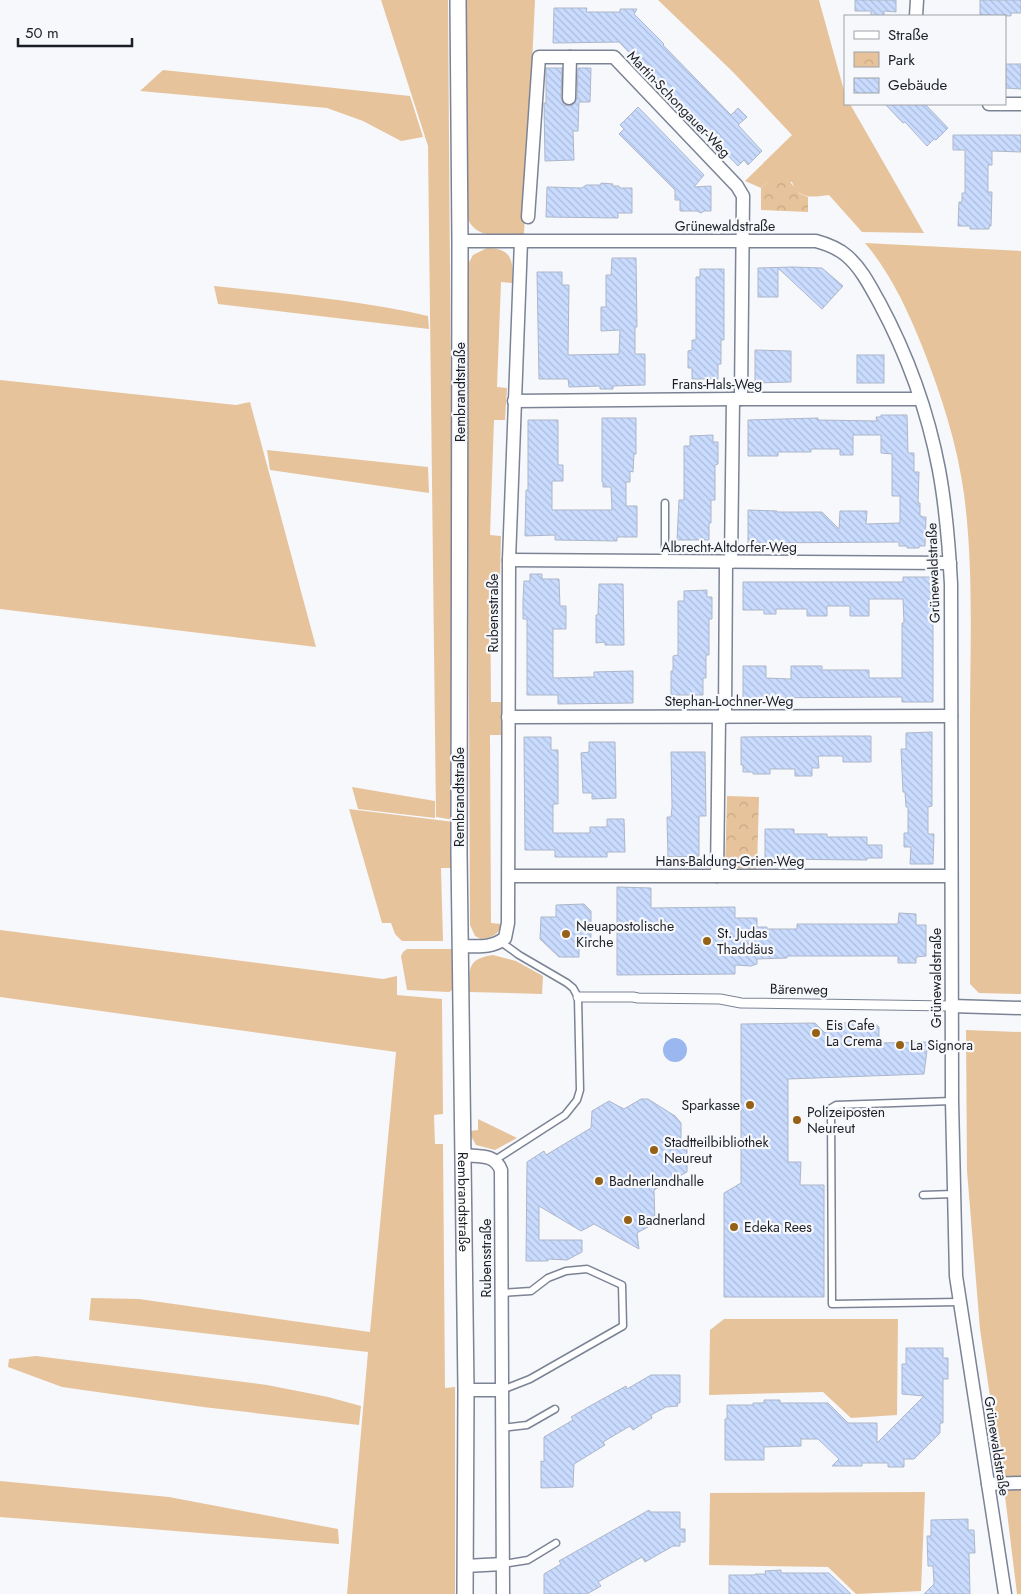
<svg xmlns="http://www.w3.org/2000/svg" width="1021" height="1594" font-family="Jost,sans-serif">
<style>
.grass{fill:#e7c39b}
.park{fill:url(#park-crowns)}
.water{fill:#9ab7ef}
.building{fill:url(#building-back-hatch);stroke:#aeb7c9}
.lines{fill:none;stroke-linecap:round;stroke-linejoin:round}
.service-casing{stroke:#7b8394;stroke-width:9}
.pedestrian-casing{stroke:#7b8394;stroke-width:11}
.minor-casing{stroke:#7b8394;stroke-width:15}
.tertiary-casing{stroke:#7b8394;stroke-width:18}
.service{stroke:#fff;stroke-width:6}
.pedestrian{stroke:#fff;stroke-width:9}
.minor{stroke:#fff;stroke-width:12}
.tertiary{stroke:#fff;stroke-width:15}
.poi-dot{fill:#956116;stroke:#f6f8fc;stroke-width:2}
.labels{text-anchor:middle;dominant-baseline:central;stroke-width:4.5;stroke-linejoin:round;paint-order:stroke}
.street-label{font-size:14px;fill:#1b1e24;stroke:#f6f8fc}
.poi-label{font-size:14px;fill:#1b1e24;stroke:#f6f8fc;text-anchor:start}
</style>
<defs>
<pattern id="park-crowns" width="20" height="18" patternUnits="userSpaceOnUse" patternTransform="scale(1.25)"><rect width="20" height="18" fill="#e7c39b"/><path d="M2 6a3 3 0 1 1 6 0M12 15a3 3 0 1 1 6 0" fill="none" stroke="#c6a785"/></pattern>
<pattern id="building-back-hatch" width="6" height="6" patternUnits="userSpaceOnUse" patternTransform="scale(1.25)"><rect width="6" height="6" fill="#c9dbfe"/><path d="M-1 5l2 2M0 0l6 6M5-1l2 2" fill="none" stroke="#acbcda"/></pattern>
</defs>
<rect width="100%" height="100%" fill="#f6f8fc"/>
<g class="grass">
<path d="M381,0H448L454,820L436,817L428,146Z"/>
<path d="M466,0H535L524,234C504,235 474,241 467,216Z"/>
<path d="M658,0H819L845,94V104H850L924,233L862,232L829,195C814,197 798,200 792,182H767L761,188L745,181L792,135L733,72Z"/>
<path d="M163,70L410,96L423,137L401,141L363,121L327,108L140,91Z"/>
<path d="M865,243L1021,251V994L979,993L970,984C970,897 970,810 970,723C970,647 974,570 964,494C957,443 941,394 922,346C907,309 891,274 865,243Z"/>
<path d="M487,248C512,248 514,261 512,283L501,282L497,387L507,388L505,420H494L490,535L501,536L500,577H490L491,702H501V735H490L491,923L502,924C499,934 492,938 481,939L475,936L470,925L467,266L473,255Z"/>
<path d="M214,286C286,294 358,300 428,316L429,329L218,304Z"/>
<path d="M0,380L236,405L250,402L316,647L0,609Z"/>
<path d="M267,450L428,467L429,493L270,470Z"/>
<path d="M352,787L435,801V818L358,809Z"/>
<path d="M349,809L454,822L453,868H441L443,941H402L395,934L391,923H382Z"/>
<path d="M0,930L383,979L397,976V995L442,999L443,1114L434,1115L435,1144H443L445,1388L455,1387V1594H347L368,1352L89,1320L91,1298L139,1299L370,1332L396,1052L0,997Z"/>
<path d="M407,949H452L454,989L449,992L407,990L401,956L403,952Z"/>
<path d="M493,955L516,961L543,976L542,994L469,992C470,969 466,959 493,955Z"/>
<path d="M966,1030L1021,1032V1594H1017L1006,1504L980,1329L967,1171Z"/>
<path d="M478,1119L517,1138L495,1150L476,1145L471,1136L470,1131L478,1130Z"/>
<path d="M724,1319H898L897,1415L851,1418L823,1392L709,1395L710,1330Z"/>
<path d="M36,1356L267,1385L328,1397L361,1406L359,1425L203,1407L62,1387L8,1367L9,1359Z"/>
<path d="M0,1481L169,1497L338,1529L339,1544L0,1517Z"/>
<path d="M925,1492L921,1591L856,1594L828,1567L709,1565L710,1493Z"/>
</g>
<g class="park">
<path d="M782,172L800,194L808,197V212L761,210V188L767,182Z"/>
<path d="M727,796L759,797L757,869L725,868Z"/>
</g>
<circle class="water" cx="675" cy="1050" r="12"/>
<g class="building">
<path d="M855,0H896V12L884,11V16H871V11H855Z"/>
<path d="M980,0H1021V13H1011V16L980,15Z"/>
<path d="M554,8H587L586,12H620V9H637L634,14L664,44L663,45L731,115L738,108L747,117L738,125L762,151L748,165L744,160L738,166L619,42L553,43Z"/>
<path d="M1005,64H1021V89L1005,88Z"/>
<path d="M546,68H562L561,98L564,105L569,106L573,105L577,99L578,68H591L590,102H579L578,131H573L574,160L545,161L544,103H546Z"/>
<path d="M885,104H925L948,128L936,140L934,139L927,146L905,122L903,123Z"/>
<path d="M638,107L704,175L694,187L711,186V211H704L701,213L697,211H680V200H675V190L619,134L624,129L620,125Z"/>
<path d="M953,135H1021V152L992,151V165H988V192H992L991,226H989V229H970V226H958L959,202H962V193H965V150H953Z"/>
<path d="M601,183L613,184L612,186H619V188H632V213H618V218L546,217L547,187L582,188L586,185H601Z"/>
<path d="M612,258H636L637,327H635V354H645V385L613,386V389H600V386L569,387L568,379H539L537,272H562V285H569L568,355L619,354L620,330L601,331V307H606V275H611Z"/>
<path d="M793,267L822,268L843,286L822,309L778,268V297H758V268Z"/>
<path d="M700,269H724V340H721V364H718V379H692V368H688V351L692,350V340H696V277H700Z"/>
<path d="M755,350L791,351V382L755,383Z"/>
<rect x="857" y="355" width="27" height="28"/>
<path d="M881,415H907L908,453H914V472H919L918,503H920V516H922V517H926L925,546H919V548H907V546H899V542L748,543V510L777,511V512H822L839,529L840,511H867L866,524L900,523V496H892V454L881,453V435H853V455H840V449H811V452H778V456H748V420L818,418V420L877,421L876,417H881Z"/>
<path d="M602,418H636V454H634L633,472L630,471V482H626V506H637V537H617V541L555,540V535L525,536L526,490H528V420H558V465H563V481H552V510H612L611,487H603V482H602Z"/>
<path d="M713,435V442H718V464L715,465V500H711V523H709V540H677L679,500H684V446H690V436Z"/>
<path d="M530,574H542V579H559L560,606H566V629H553V678L594,677V672L633,671V703L558,704V695H527V619H523V601L524,581H530Z"/>
<path d="M903,577H933V702H902V697L743,698V666H766V678L791,679V666H822V670H869V678H902V623H904L903,599H869V616H850V606H827V616H807V609H776V614H764V610H743V582H903Z"/>
<path d="M599,584H623L624,645H605V642L596,643V615H598Z"/>
<path d="M707,590V597H712V619H709V655H706V678H703V695H671V671H673V656L678,655V601H684V591Z"/>
<path d="M932,732V806L928,807V834H934L933,864H910L911,847H904V833H908V807H906L905,792H903L901,749H906V733Z"/>
<path d="M843,736H871V762H843V756H818L819,768H812V776H795V769H770V774H753V772H743V765H741V737Z"/>
<path d="M524,737H551V750H558V804H553V833H590V827H607V819H624L625,852H607V857H555V850H525Z"/>
<path d="M589,742H615L616,798L592,799V793H583L581,753L589,752Z"/>
<path d="M671,752H705L706,816H699V856L668,857L667,817H671L672,807Z"/>
<path d="M765,829H794V834H827V837H867V845H882V858H867V860L765,859Z"/>
<path d="M617,887L651,888V908L735,907V918H757V927H767V929H797V924H898L899,913L916,914V925H926V956L916,957V963H898V956H787V958L757,959V964L751,966L735,965V974L617,975Z"/>
<path d="M584,904L591,911V943H579V957H559L540,939L541,917H556V905Z"/>
<path d="M815,1023L825,1033L834,1023H874L879,1027V1043L928,1042L924,1074L788,1079V1162H801L800,1185H824V1297H724V1193L741,1183V1024Z"/>
<path d="M641,1099H648L675,1116L681,1123V1143L687,1147V1172L654,1190L655,1223L637,1233L639,1249L594,1224L581,1231L539,1206V1240H582V1252L567,1260L548,1259V1261H526L527,1162L544,1151L546,1155L591,1128L592,1111L609,1101L624,1109Z"/>
<path d="M906,1348H943V1358H948V1379H943V1423H940V1433L914,1459H904V1467H888V1463H862V1466H832L839,1459L818,1439H801V1446L764,1447V1460H725V1419H727V1405H753V1403H764V1400H780V1403H828L848,1423H877V1443L924,1396L902,1394V1364H906Z"/>
<path d="M651,1375H680V1403H677L678,1406L666,1407L651,1415L652,1418L633,1430L630,1426L603,1442L605,1445L574,1464L573,1487L541,1488V1461L544,1462V1437L573,1420L571,1417L590,1406L626,1386L627,1389Z"/>
<path d="M649,1510L650,1512H680V1529H685V1542H680V1546H673L645,1562L642,1557L598,1582L601,1586L587,1594H544V1574L561,1564L559,1561Z"/>
<path d="M968,1519V1530H974L975,1553H969L970,1594H924L934,1584L933,1566H928L927,1536H931V1520Z"/>
<path d="M781,1570V1573H829L851,1594H729V1575H755V1574H766L765,1571Z"/>
</g>
<g class="lines">
<defs>
<g id="service">
<path d="M665,503V561"/>
<path d="M952,1101L836,1105L831,1108L832,1304L959,1302"/>
<path d="M495,1160L565,1115L577,1100L580,1090L578,997L573,988L567,983L519,955L501,942"/>
<path d="M923,1195L954,1194"/>
<path d="M502,1390L530,1379L623,1326L622,1285L587,1269L566,1271L548,1278L531,1291L502,1293"/>
<path d="M502,1428L527,1425L555,1409"/>
<path d="M503,1564L528,1560L556,1543"/>
</g>
<path id="pedestrian" d="M578,997H633L638,998L720,999L741,1003L951,1006"/>
<g id="minor">
<path d="M916,16L917,0"/>
<path d="M569,98L570,57"/>
<path d="M989,104H1021"/>
<path d="M528,217L539,57H614L737,186L743,196L741,399"/>
<path d="M460,241H816C827,244 838,248 847,256C861,268 870,286 879,302C907,354 928,412 939,470C946,508 949,546 951,584L952,1101L956,1276L1005,1594"/>
<path d="M514,401L733,399H920"/>
<path d="M509,560L950,563"/>
<path d="M731,562L733,399"/>
<path d="M508,717L951,716"/>
<path d="M725,717L726,562"/>
<path d="M509,876H951"/>
<path d="M717,876L719,717"/>
<path d="M460,946C477,946 491,949 505,938L508,923L509,560L521,241"/>
<path d="M951,1006L1021,1008"/>
<path d="M463,1155C479,1157 494,1153 501,1170L503,1594"/>
<path d="M466,1390H502"/>
<path d="M988,1484L1021,1483"/>
<path d="M465,1566L503,1564"/>
</g>
<g id="tertiary">
<path id="s1" d="M458,0L460,241L459,853L466,1390L465,1594"/>
</g>
</defs>
<use href="#service" class="service-casing"/>
<use href="#pedestrian" class="pedestrian-casing"/>
<use href="#minor" class="minor-casing"/>
<use href="#tertiary" class="tertiary-casing"/>
<use href="#service" class="service"/>
<use href="#pedestrian" class="pedestrian"/>
<use href="#minor" class="minor"/>
<use href="#tertiary" class="tertiary"/>
</g>
<g class="poi-dot">
<circle cx="566" cy="934" r="5"/>
<circle cx="707" cy="941" r="5"/>
<circle cx="816" cy="1033" r="5"/>
<circle cx="900" cy="1045" r="5"/>
<circle cx="750" cy="1105" r="5"/>
<circle cx="797" cy="1120" r="5"/>
<circle cx="654" cy="1150" r="5"/>
<circle cx="599" cy="1181" r="5"/>
<circle cx="628" cy="1220" r="5"/>
<circle cx="734" cy="1227" r="5"/>
</g>
<g class="labels">
<g class="street-label">
<text transform="translate(679 104) rotate(46)">Martin-Schongauer-Weg</text>
<text x="725" y="226">Grünewaldstraße</text>
<text x="717" y="384">Frans-Hals-Weg</text>
<text transform="translate(460 392) rotate(-90)">Rembrandtstraße</text>
<text x="729" y="547">Albrecht-Altdorfer-Weg</text>
<text transform="translate(933 573) rotate(-92)">Grünewaldstraße</text>
<text transform="translate(493 613) rotate(-90)">Rubensstraße</text>
<text x="729" y="701">Stephan-Lochner-Weg</text>
<text transform="translate(459 797) rotate(-90)">Rembrandtstraße</text>
<text x="730" y="861">Hans-Baldung-Grien-Weg</text>
<text transform="translate(936 978) rotate(-90)">Grünewaldstraße</text>
<text transform="translate(799 989) rotate(1)">Bärenweg</text>
<text stroke="none"><textPath href="#s1" startOffset="1202">Rembrandtstraße</textPath></text>
<text transform="translate(486 1258) rotate(-90)">Rubensstraße</text>
<text transform="translate(997 1446) rotate(81)">Grünewaldstraße</text>
</g>
<g class="poi-label">
<text x="576" y="926">Neuapostolische<tspan x="576" dy="16">Kirche</tspan></text>
<text x="717" y="933">St. Judas<tspan x="717" dy="16">Thaddäus</tspan></text>
<text x="826" y="1025">Eis Cafe<tspan x="826" dy="16">La Crema</tspan></text>
<text x="910" y="1045">La Signora</text>
<text x="740" y="1105" text-anchor="end">Sparkasse</text>
<text x="807" y="1112">Polizeiposten<tspan x="807" dy="16">Neureut</tspan></text>
<text x="664" y="1142">Stadtteilbibliothek<tspan x="664" dy="16">Neureut</tspan></text>
<text x="609" y="1181">Badnerlandhalle</text>
<text x="638" y="1220">Badnerland</text>
<text x="744" y="1227">Edeka Rees</text>
</g>
</g>
<rect x="844" y="15" width="162" height="90" fill="#f6f8fc" stroke="#9ea1a6"/>
<rect x="854" y="31" width="25" height="8" fill="#ffffff" stroke="#9ea1a6"/>
<text x="888" y="40" font-size="15" fill="#1b1e24">Straße</text>
<rect x="854" y="52" width="25" height="15" fill="url(#park-crowns)" stroke="#9ea1a6"/>
<text x="888" y="65" font-size="15" fill="#1b1e24">Park</text>
<rect x="854" y="78" width="25" height="15" fill="url(#building-back-hatch)" stroke="#9ea1a6"/>
<text x="888" y="90" font-size="15" fill="#1b1e24">Gebäude</text>
<path d="M18 38v8h114v-8" fill="none" stroke="#1b1e24" stroke-width="2.5"/>
<text x="25" y="38" font-size="15" fill="#1b1e24" stroke="#f6f8fc" stroke-width="4" paint-order="stroke">50 m</text>
</svg>
